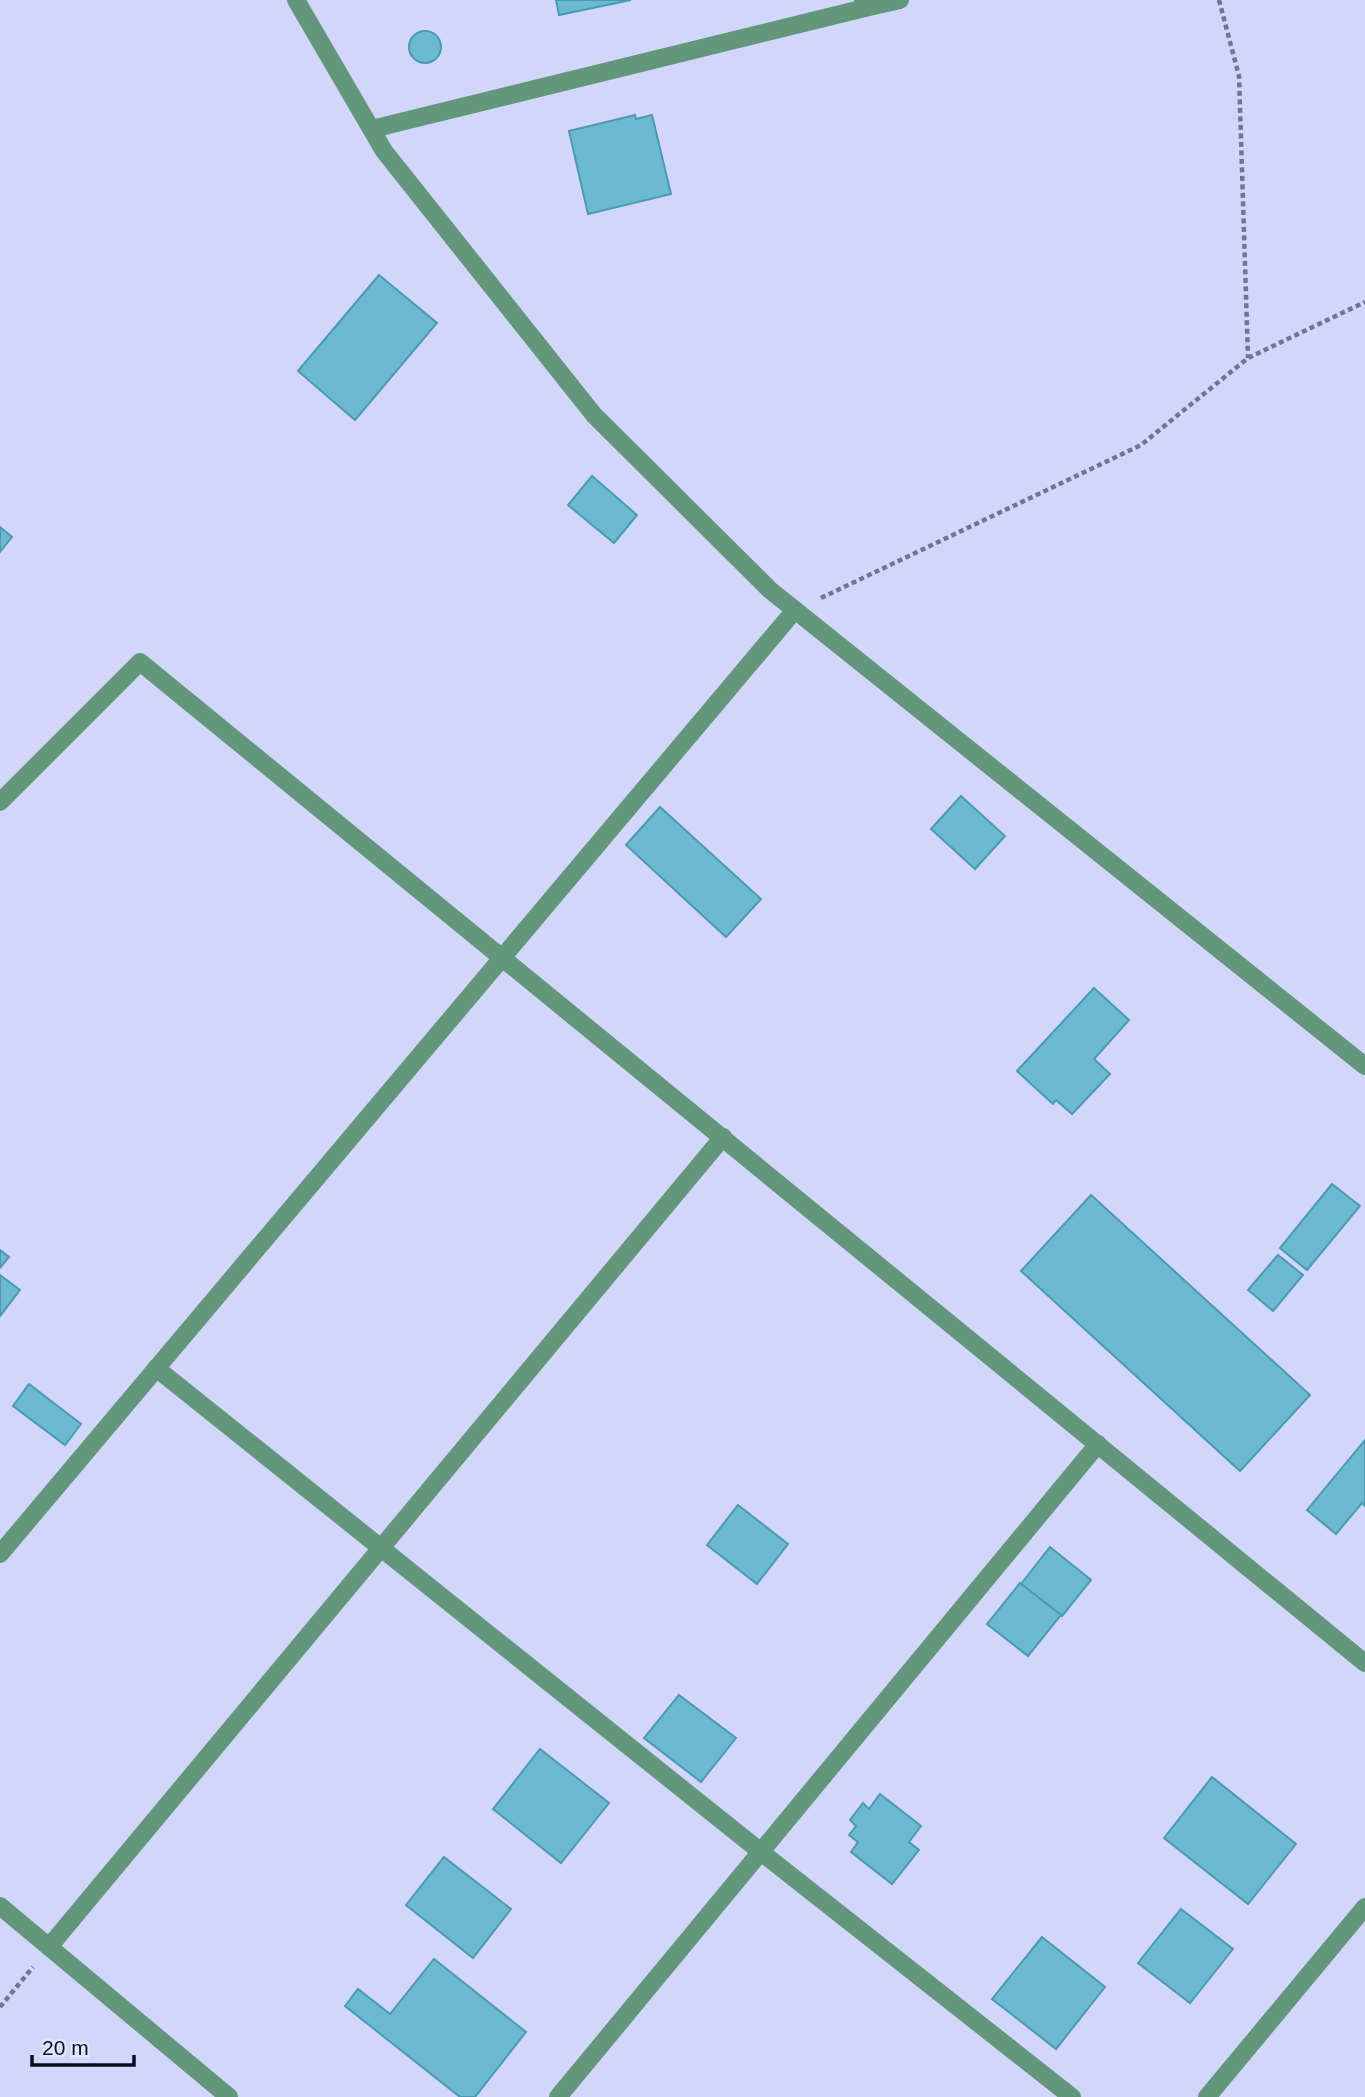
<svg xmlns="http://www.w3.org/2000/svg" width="1365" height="2097" font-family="Helvetica,sans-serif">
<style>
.building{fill:#6cbad2;stroke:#4b9ab1;stroke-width:2}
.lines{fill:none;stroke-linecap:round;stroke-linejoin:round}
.path{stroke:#727492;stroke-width:4.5;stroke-dasharray:5 3.5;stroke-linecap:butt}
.minor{stroke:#62977b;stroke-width:18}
</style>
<rect width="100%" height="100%" fill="#d2d6fb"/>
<g class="building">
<path d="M556,0H631L559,15Z"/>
<circle cx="425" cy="47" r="16"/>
<path d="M635,115L636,119L652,115L671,194L588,214L569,131Z"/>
<path d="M379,275L437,323L355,420L298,371Z"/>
<path d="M592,476L637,515L614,543L568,505Z"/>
<path d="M0,527L12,537L0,552Z"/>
<path d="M961,796L1005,836L975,869L931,829Z"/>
<path d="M660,807L761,899L726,937L626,845Z"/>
<path d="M1094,988L1129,1020L1094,1059L1110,1074L1072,1114L1056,1100L1053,1104L1017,1071Z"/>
<path d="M1332,1184L1360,1206L1307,1270L1280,1248Z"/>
<path d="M1091,1195L1310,1395L1240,1471L1021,1271Z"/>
<path d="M0,1250L9,1257L0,1268Z"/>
<path d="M1278,1255L1303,1275L1273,1311L1248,1290Z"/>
<path d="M0,1275L20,1290L0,1316Z"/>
<path d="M29,1384L81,1424L65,1445L13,1406Z"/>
<path d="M1365,1440V1506L1362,1503L1336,1534L1307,1510Z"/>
<path d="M738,1505L788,1544L757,1584L707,1545Z"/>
<path d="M1050,1547L1091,1580L1062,1616L1021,1584Z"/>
<path d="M1020,1583L1061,1615L1028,1656L987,1624Z"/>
<path d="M679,1695L736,1738L701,1782L644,1738Z"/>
<path d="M540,1749L609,1803L561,1863L493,1809Z"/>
<path d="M1212,1777L1296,1844L1248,1904L1164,1838Z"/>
<path d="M880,1794L921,1826L909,1842L919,1850L892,1884L851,1852L858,1842L849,1835L856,1826L850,1820L863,1803L869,1809Z"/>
<path d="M444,1857L511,1909L473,1958L406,1905Z"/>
<path d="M1181,1909L1233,1949L1190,2003L1138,1963Z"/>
<path d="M1042,1937L1105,1987L1056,2049L992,1999Z"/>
<path d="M434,1959L526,2032L475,2097H460L345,2006L358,1989L390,2014Z"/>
</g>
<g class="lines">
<g class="path">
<path d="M1219,0L1239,76L1248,358"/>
<path d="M821,598L1141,445L1248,358L1365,302"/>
<path d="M0,2007L33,1967"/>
</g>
<g class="minor">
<path d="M296,0L384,151L594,415L770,590L1365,1066"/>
<path d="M863,0L865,8L900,0"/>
<path d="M372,129L865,8"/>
<path d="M0,802L140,662L1365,1663"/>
<path d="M156,1368L761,1852L1072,2097"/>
<path d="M0,1554L795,610"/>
<path d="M0,1906L229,2097"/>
<path d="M49,1947L723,1137"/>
<path d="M558,2097L1098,1444"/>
<path d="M1207,2097L1365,1907"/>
</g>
</g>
<path d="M32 2055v10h102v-10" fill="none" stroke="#0c0c21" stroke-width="3.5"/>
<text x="42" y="2055" font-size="21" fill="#0c0c21" stroke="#e1e4fd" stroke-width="5" paint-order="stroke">20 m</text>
</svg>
